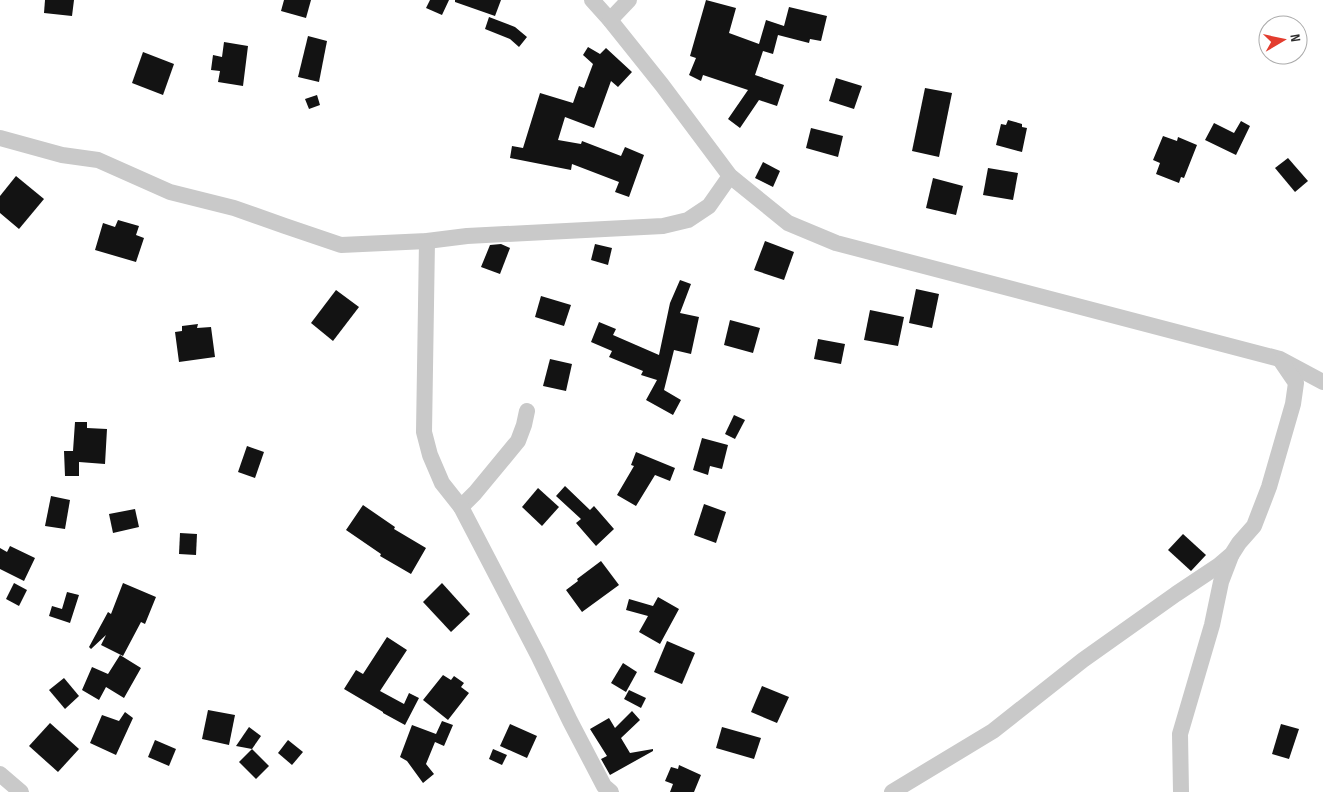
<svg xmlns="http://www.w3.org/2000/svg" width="1323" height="792" font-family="'Sofia Sans Condensed',sans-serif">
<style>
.building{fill:#131313}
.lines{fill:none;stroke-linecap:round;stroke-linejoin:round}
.minor{stroke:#c9c9c9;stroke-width:16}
</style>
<rect width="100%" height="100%" fill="#fff"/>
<g class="building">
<path d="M45,0H74L72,16L44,13Z"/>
<path d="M284,0H311L306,18L281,11Z"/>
<path d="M430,0H449L442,15L426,8Z"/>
<path d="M455,0H501L495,16L455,2Z"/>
<path d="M706,0L736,8L729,33L759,44L766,20L784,26L789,7L827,16L821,41L810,39L809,43L778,35L773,54L763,51L755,75L784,85L777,106L759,100L740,128L728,119L748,90L703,75L701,81L689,75L696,58L690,56Z"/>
<path d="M489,17L515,27L527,37L519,47L510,39L485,29Z"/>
<path d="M308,36L327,41L319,82L298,77Z"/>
<path d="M224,42L248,46L243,86L218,82L220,71L211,70L213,55L222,57Z"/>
<path d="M588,47L600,54L606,48L632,72L618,87L611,81L594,128L565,117L558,140L581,144L582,141L621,156L625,147L644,155L629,197L615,192L619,182L572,164L571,170L510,158L512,146L523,148L540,93L573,103L579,86L584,88L593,64L583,55Z"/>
<path d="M143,52L174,64L163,95L132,83Z"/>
<path d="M836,78L862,86L854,109L829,101Z"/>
<path d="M925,88L952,93L939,157L912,151Z"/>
<path d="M317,95L320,105L309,109L305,99Z"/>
<path d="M1008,120L1022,124V127L1027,128L1022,152L996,145L1001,124L1006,125Z"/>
<path d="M1241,121L1250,126L1236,155L1205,140L1214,123L1234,133Z"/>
<path d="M811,128L843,136L838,157L806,148Z"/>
<path d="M1163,136L1177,141L1178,137L1197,145L1184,178L1181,177L1179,183L1156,174L1160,163L1153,160Z"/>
<path d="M1288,158L1308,181L1295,192L1275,168Z"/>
<path d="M763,162L780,171L773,187L755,178Z"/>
<path d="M988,168L1018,173L1013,200L983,195Z"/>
<path d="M16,176L44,199L19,229L0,213V196Z"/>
<path d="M933,178L963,186L956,215L926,208Z"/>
<path d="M118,220L139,226L136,235L144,238L136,262L95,250L103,223L115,227Z"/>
<path d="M765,241L794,252L784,280L754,270Z"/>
<path d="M501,244L510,248L500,274L481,267L490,245Z"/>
<path d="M595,244L612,248L608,265L591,260Z"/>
<path d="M680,280L691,284L680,313L699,317L691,354L674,350L664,390L681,400L673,415L646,400L657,380L641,375L643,371L609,357L612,351L591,342L599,322L616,329L613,335L659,355L670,303Z"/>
<path d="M916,289L939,294L932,328L909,323Z"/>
<path d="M336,290L359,307L333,341L311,323Z"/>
<path d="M541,296L571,305L564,326L535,317Z"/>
<path d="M870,310L904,317L898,346L864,340Z"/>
<path d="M730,320L760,328L753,353L724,345Z"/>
<path d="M198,324L197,328L211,327L215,357L179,362L175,332L182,331V326Z"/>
<path d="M818,339L845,344L841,364L814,359Z"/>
<path d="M550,359L572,364L566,391L543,386Z"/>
<path d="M734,415L745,420L735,439L725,434Z"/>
<path d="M75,422H87V428L107,429L105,464L79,462V476H65L64,451H73Z"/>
<path d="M702,438L728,445L722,469L710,466L708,475L693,470Z"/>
<path d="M247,446L264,452L255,478L238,472Z"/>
<path d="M636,452L675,468L670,481L655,475L636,506L617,495L634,466L631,465Z"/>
<path d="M565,486L590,510L594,506L614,529L596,546L576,523L581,519L556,496Z"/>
<path d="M538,488L559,507L542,526L522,507Z"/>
<path d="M51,496L70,500L65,529L45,526Z"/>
<path d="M704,504L726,512L716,543L694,535Z"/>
<path d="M363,505L395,527L394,529L426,548L411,574L380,556L381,554L346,530Z"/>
<path d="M135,509L139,527L113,533L109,514Z"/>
<path d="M180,533L197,534L196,555L179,554Z"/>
<path d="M1183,534L1206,555L1191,571L1168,550Z"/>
<path d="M10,546L35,558L24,581L0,569V548L7,552Z"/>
<path d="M601,561L619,585L582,612L566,590L578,581L577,579Z"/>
<path d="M14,583L27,590L19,606L6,599Z"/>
<path d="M123,583L156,597L145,624L141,622L123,656L101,645L106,635L91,649L89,647L108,612L111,614Z"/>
<path d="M442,583L470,614L451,632L423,602Z"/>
<path d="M67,592L79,595L70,623L49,616L52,606L62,609Z"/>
<path d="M658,597L679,609L660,644L639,632L648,616L626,610L629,599L653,606Z"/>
<path d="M387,637L407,650L380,691L404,704L409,693L419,698L405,725L383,713V712L344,689L356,670L363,674Z"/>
<path d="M667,641L695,653L682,684L654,672Z"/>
<path d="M120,655L141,668L124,698L106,687L99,700L82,690L92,667L108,674Z"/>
<path d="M623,663L637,672L626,692L611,683Z"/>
<path d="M443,675L451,680L454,676L464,683L461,687L469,693L448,720L423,700Z"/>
<path d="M64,678L79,696L65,709L49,690Z"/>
<path d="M762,686L789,697L777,723L751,712Z"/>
<path d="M629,690L646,698L641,708L624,699Z"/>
<path d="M208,710L235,715L229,745L202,739Z"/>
<path d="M632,711L640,720L621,738L630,753L653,749V751L610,775L601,759L607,756L590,729L609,718L615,728Z"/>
<path d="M125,712L133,718L116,755L90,743L102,715L119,721Z"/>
<path d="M442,721L453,725L444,746L435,742L426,764L434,774L423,783L407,761L400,757L412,725L436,734Z"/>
<path d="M50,723L79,749L58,772L29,746Z"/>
<path d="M510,724L537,736L527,758L500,746Z"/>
<path d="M1281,724L1299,729L1289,759L1272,754Z"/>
<path d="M249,727L261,736L252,749L236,746Z"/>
<path d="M722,727L761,738L754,759L716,748Z"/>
<path d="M155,740L176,749L169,766L148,757Z"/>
<path d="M288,740L303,752L292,765L278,753Z"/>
<path d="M252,749L269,766L256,779L239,762Z"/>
<path d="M493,749L507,755L502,765L489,759Z"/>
<path d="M679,765L701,775L694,792H670L673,784L665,781L671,767L678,769Z"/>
</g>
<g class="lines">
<g class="minor">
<path d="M592,0L610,20L662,85L730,176L788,223L836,243L1280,359L1323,382"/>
<path d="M610,20L629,0"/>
<path d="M0,138L62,155L98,160L170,192L234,208L285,226L341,245L427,241L467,236L663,226L688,220L709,206L730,176"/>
<path d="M427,241L424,432L430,455L442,483L461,507L475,493L518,441L524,425L527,411"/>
<path d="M461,507L538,655L570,721L604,786L611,792"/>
<path d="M0,774L21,792"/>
<path d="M892,792L993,731L1083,660L1176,594L1218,566L1232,554L1239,543L1254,526L1269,487L1293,404L1296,383L1281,361"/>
<path d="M1181,792L1180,734L1212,625L1221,582L1231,556"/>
</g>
</g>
<g transform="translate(1283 40) rotate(81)"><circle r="24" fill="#ffffff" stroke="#ababab"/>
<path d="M0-4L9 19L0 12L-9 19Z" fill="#e33c2e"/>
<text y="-8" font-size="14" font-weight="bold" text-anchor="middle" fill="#2c2c2c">N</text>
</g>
</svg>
